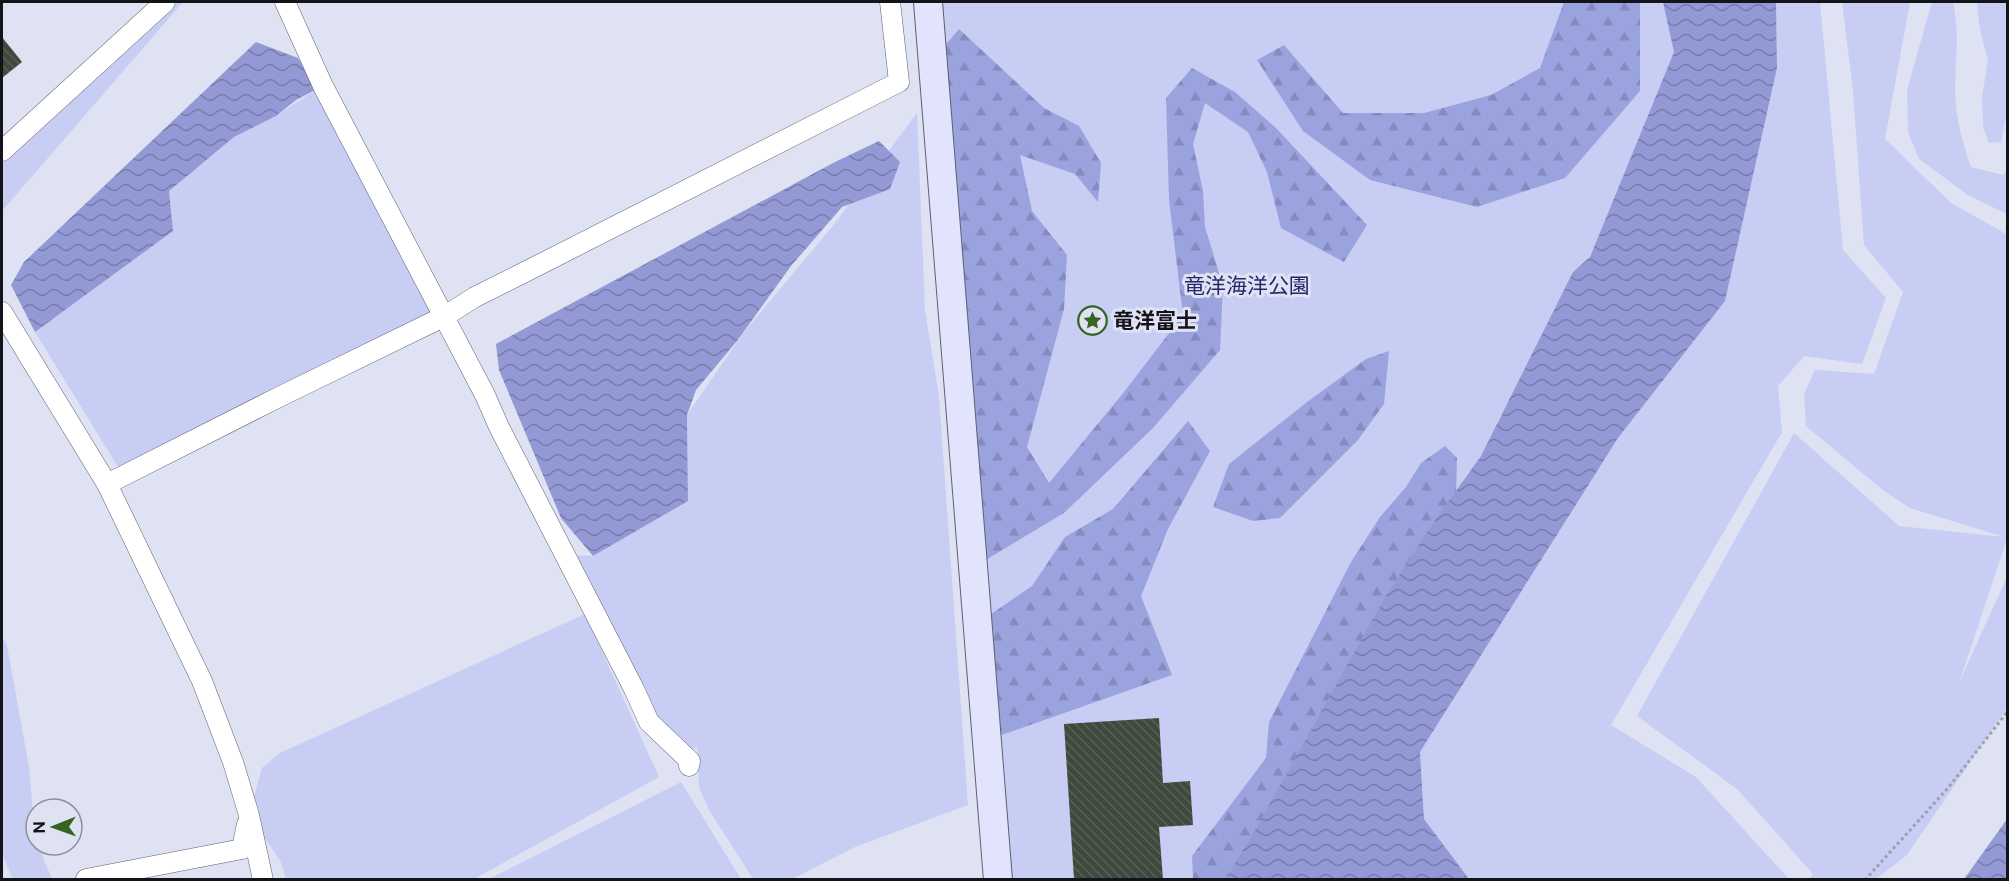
<svg xmlns="http://www.w3.org/2000/svg" width="2009" height="881" font-family="'Public Sans','Noto Sans JP',sans-serif">
<style>
.green{fill:#c7cdf3}
.forest{fill:url(#forest-firs)}
.water{fill:url(#water-waves)}
.building{fill:url(#building-back-hatch)}
.lines{fill:none;stroke-linecap:round;stroke-linejoin:round}
.street-casing{stroke:#5e6170;stroke-width:21}
.secondary-casing{stroke:#5e6170;stroke-width:30}
.path{stroke:#9da0ad;stroke-width:3;stroke-dasharray:3 3;stroke-linecap:butt}
.street{stroke:#fff;stroke-width:20}
.secondary{stroke:#e2e4fd;stroke-width:28}
.labels{text-anchor:middle;dominant-baseline:central;stroke-width:6;stroke-linejoin:round;paint-order:stroke}
.park-label{font-size:21px;fill:#27266a;stroke:#dfe2f3}
.poi-label{font-size:21px;font-weight:bold;fill:#13141a;stroke:#dfe2f3;text-anchor:start}
</style>
<defs>
<pattern id="forest-firs" width="22" height="20" patternUnits="userSpaceOnUse" patternTransform="scale(1.5)"><rect width="22" height="20" fill="#9ba3de"/><path d="M5 1l3.5 6h-7zM16 11l3.5 6h-7z" fill="#858bbe"/></pattern>
<pattern id="water-waves" width="16" height="10" patternUnits="userSpaceOnUse" patternTransform="scale(1.5)"><rect width="16" height="10" fill="#9299d4"/><path d="M0 5q4-4 8 0t8 0" fill="none" stroke="#767cab"/></pattern>
<pattern id="building-back-hatch" width="6" height="6" patternUnits="userSpaceOnUse" patternTransform="scale(1.5)"><rect width="6" height="6" fill="#40493d"/><path d="M-1 5l2 2M0 0l6 6M5-1l2 2" fill="none" stroke="#585f56"/></pattern>
</defs>
<rect width="100%" height="100%" fill="#dfe2f3"/>
<g class="green">
<path d="M167,2H183L2,211V153Z"/>
<path d="M939,2H1667L1674,52L1672,76L1590,257L1573,272L1575,288L1497,422L1498,426L1472,472H1468L1446,512L1413,553L1384,599L1303,752L1225,879H1001Z"/>
<path d="M1776,2H1820L1843,250L1886,298L1862,364L1804,356L1778,386L1782,432L1611,725L1696,777L1789,879H1462L1450,856L1424,819L1420,752L1618,438L1725,301L1777,68Z"/>
<path d="M1842,2H1910L1885,139L1951,203L2008,235L2007,539L1959,683L2007,577V708L1907,855L1876,879H1809L1813,874L1737,789L1637,716L1794,433L1899,526L2004,537L1910,508L1884,491L1806,426L1804,394L1815,370L1874,374L1903,292L1864,245L1853,91Z"/>
<path d="M1932,2H1953C1960,33 1955,63 1955,94C1956,120 1963,143 1971,167L2003,175L2007,171V214L1968,195L1919,159L1908,132L1907,90Z"/>
<path d="M1977,2H2007L2008,107L2001,142L1989,143L1983,126L1982,97L1988,60L1980,30Z"/>
<path d="M317,89L445,316L123,475L35,332L173,231L169,191L234,137L276,116Z"/>
<path d="M917,113L925,310L939,397L968,805L855,847L792,879H753L709,810L699,787L697,747L683,754L656,729L565,555L593,556L688,501L687,415L744,332L832,227Z"/>
<path d="M585,614L659,777L474,879H286L281,862L249,815L262,768L280,753Z"/>
<path d="M2,636L7,646L29,767L36,845H38L52,879H13L2,854Z"/>
<path d="M681,782L741,879H489Z"/>
</g>
<g class="forest">
<path d="M1564,2H1640V91L1565,178L1477,207L1370,180L1303,131L1257,60L1284,45L1343,113H1424L1491,95L1540,68Z"/>
<path d="M959,29L1044,108L1079,126L1101,163L1098,202L1075,174L1020,155L1032,211L1067,255L1064,309L1027,447L1049,483L1124,392L1183,315L1169,200L1166,98L1192,68L1235,92L1276,128L1367,225L1344,262L1281,228L1267,172L1248,132L1205,103L1193,144L1203,191L1205,227L1223,286L1220,350L1153,428L1064,513L974,567L942,49Z"/>
<path d="M1389,351L1384,404L1358,440L1280,518L1253,521L1213,507L1229,464L1307,402L1366,359Z"/>
<path d="M1188,421L1210,451L1168,529L1141,596L1172,675L993,738L978,623L1032,586L1065,537L1113,509Z"/>
<path d="M1445,446L1457,458L1456,494L1399,576L1292,770L1225,879H1193L1192,856L1266,758L1269,722L1351,562L1380,517L1406,487L1421,463Z"/>
</g>
<g class="water">
<path d="M1663,2H1776L1777,68L1725,301L1618,438L1420,752L1424,819L1469,879H1225L1259,823L1384,599L1435,520L1481,456L1573,272L1590,257L1674,52Z"/>
<path d="M256,42L298,58L317,89L296,100L276,116L234,137L169,191L173,231L35,332L11,285L24,262Z"/>
<path d="M879,141L900,162L890,189L842,207L791,266L737,341L696,390L687,415L688,501L593,556L561,518L499,370L496,344L833,163Z"/>
<path d="M2007,819V879H1964L2005,822Z"/>
</g>
<g class="building">
<path d="M2,37L22,62L2,78Z"/>
<path d="M1159,718L1163,783L1190,781L1193,825L1159,827L1163,879H1074L1064,724Z"/>
</g>
<g class="lines">
<defs>
<g id="street">
<path d="M285,2L323,86L485,395L499,427L634,689L649,722L690,761L689,766"/>
<path d="M2,151L165,2"/>
<path d="M2,312L107,484L202,681L233,762L249,815L263,880"/>
<path d="M107,484L277,398L445,316L475,297L521,274L899,82L890,2"/>
<path d="M86,879L242,849L247,824"/>
</g>
<path id="secondary" d="M928,2L998,880"/>
</defs>
<use href="#street" class="street-casing"/>
<use href="#secondary" class="secondary-casing"/>
<path class="path" d="M1865,880L1948,788L2008,711"/>
<use href="#street" class="street"/>
<use href="#secondary" class="secondary"/>
</g>
<defs>
<symbol id="sight-ring" viewBox="-11 -11 22 22"><circle r="9.5" fill="#dfe2f3" stroke="#356424" stroke-width="1.5"/><path d="M0-6L1.8-2.2L6-1.7L2.9 1.2L3.7 5.4L0 3.3L-3.7 5.4L-2.9 1.2L-6-1.7L-1.8-2.2Z" fill="#356424"/></symbol>
</defs>
<g fill-rule="evenodd">
<use href="#sight-ring" x="1076" y="304" width="33" height="33"/>
</g>
<g class="labels">
<g class="park-label">
<text x="1247" y="285">竜洋海洋公園</text>
</g>
<g class="poi-label">
<text x="1113" y="320">竜洋富士</text>
</g>
</g>
<rect width="2009" height="881" fill="none" stroke="#13141a" stroke-width="6"/>
<g transform="translate(54 827) rotate(269)"><circle r="28" fill="#dfe2f3" stroke="#8d909c" stroke-width="1.5"/>
<path d="M0-4.5L10 22L0 15L-10 22Z" fill="#356424"/>
<text y="-9" font-size="16" font-weight="bold" text-anchor="middle" fill="#13141a">N</text>
</g>
</svg>
